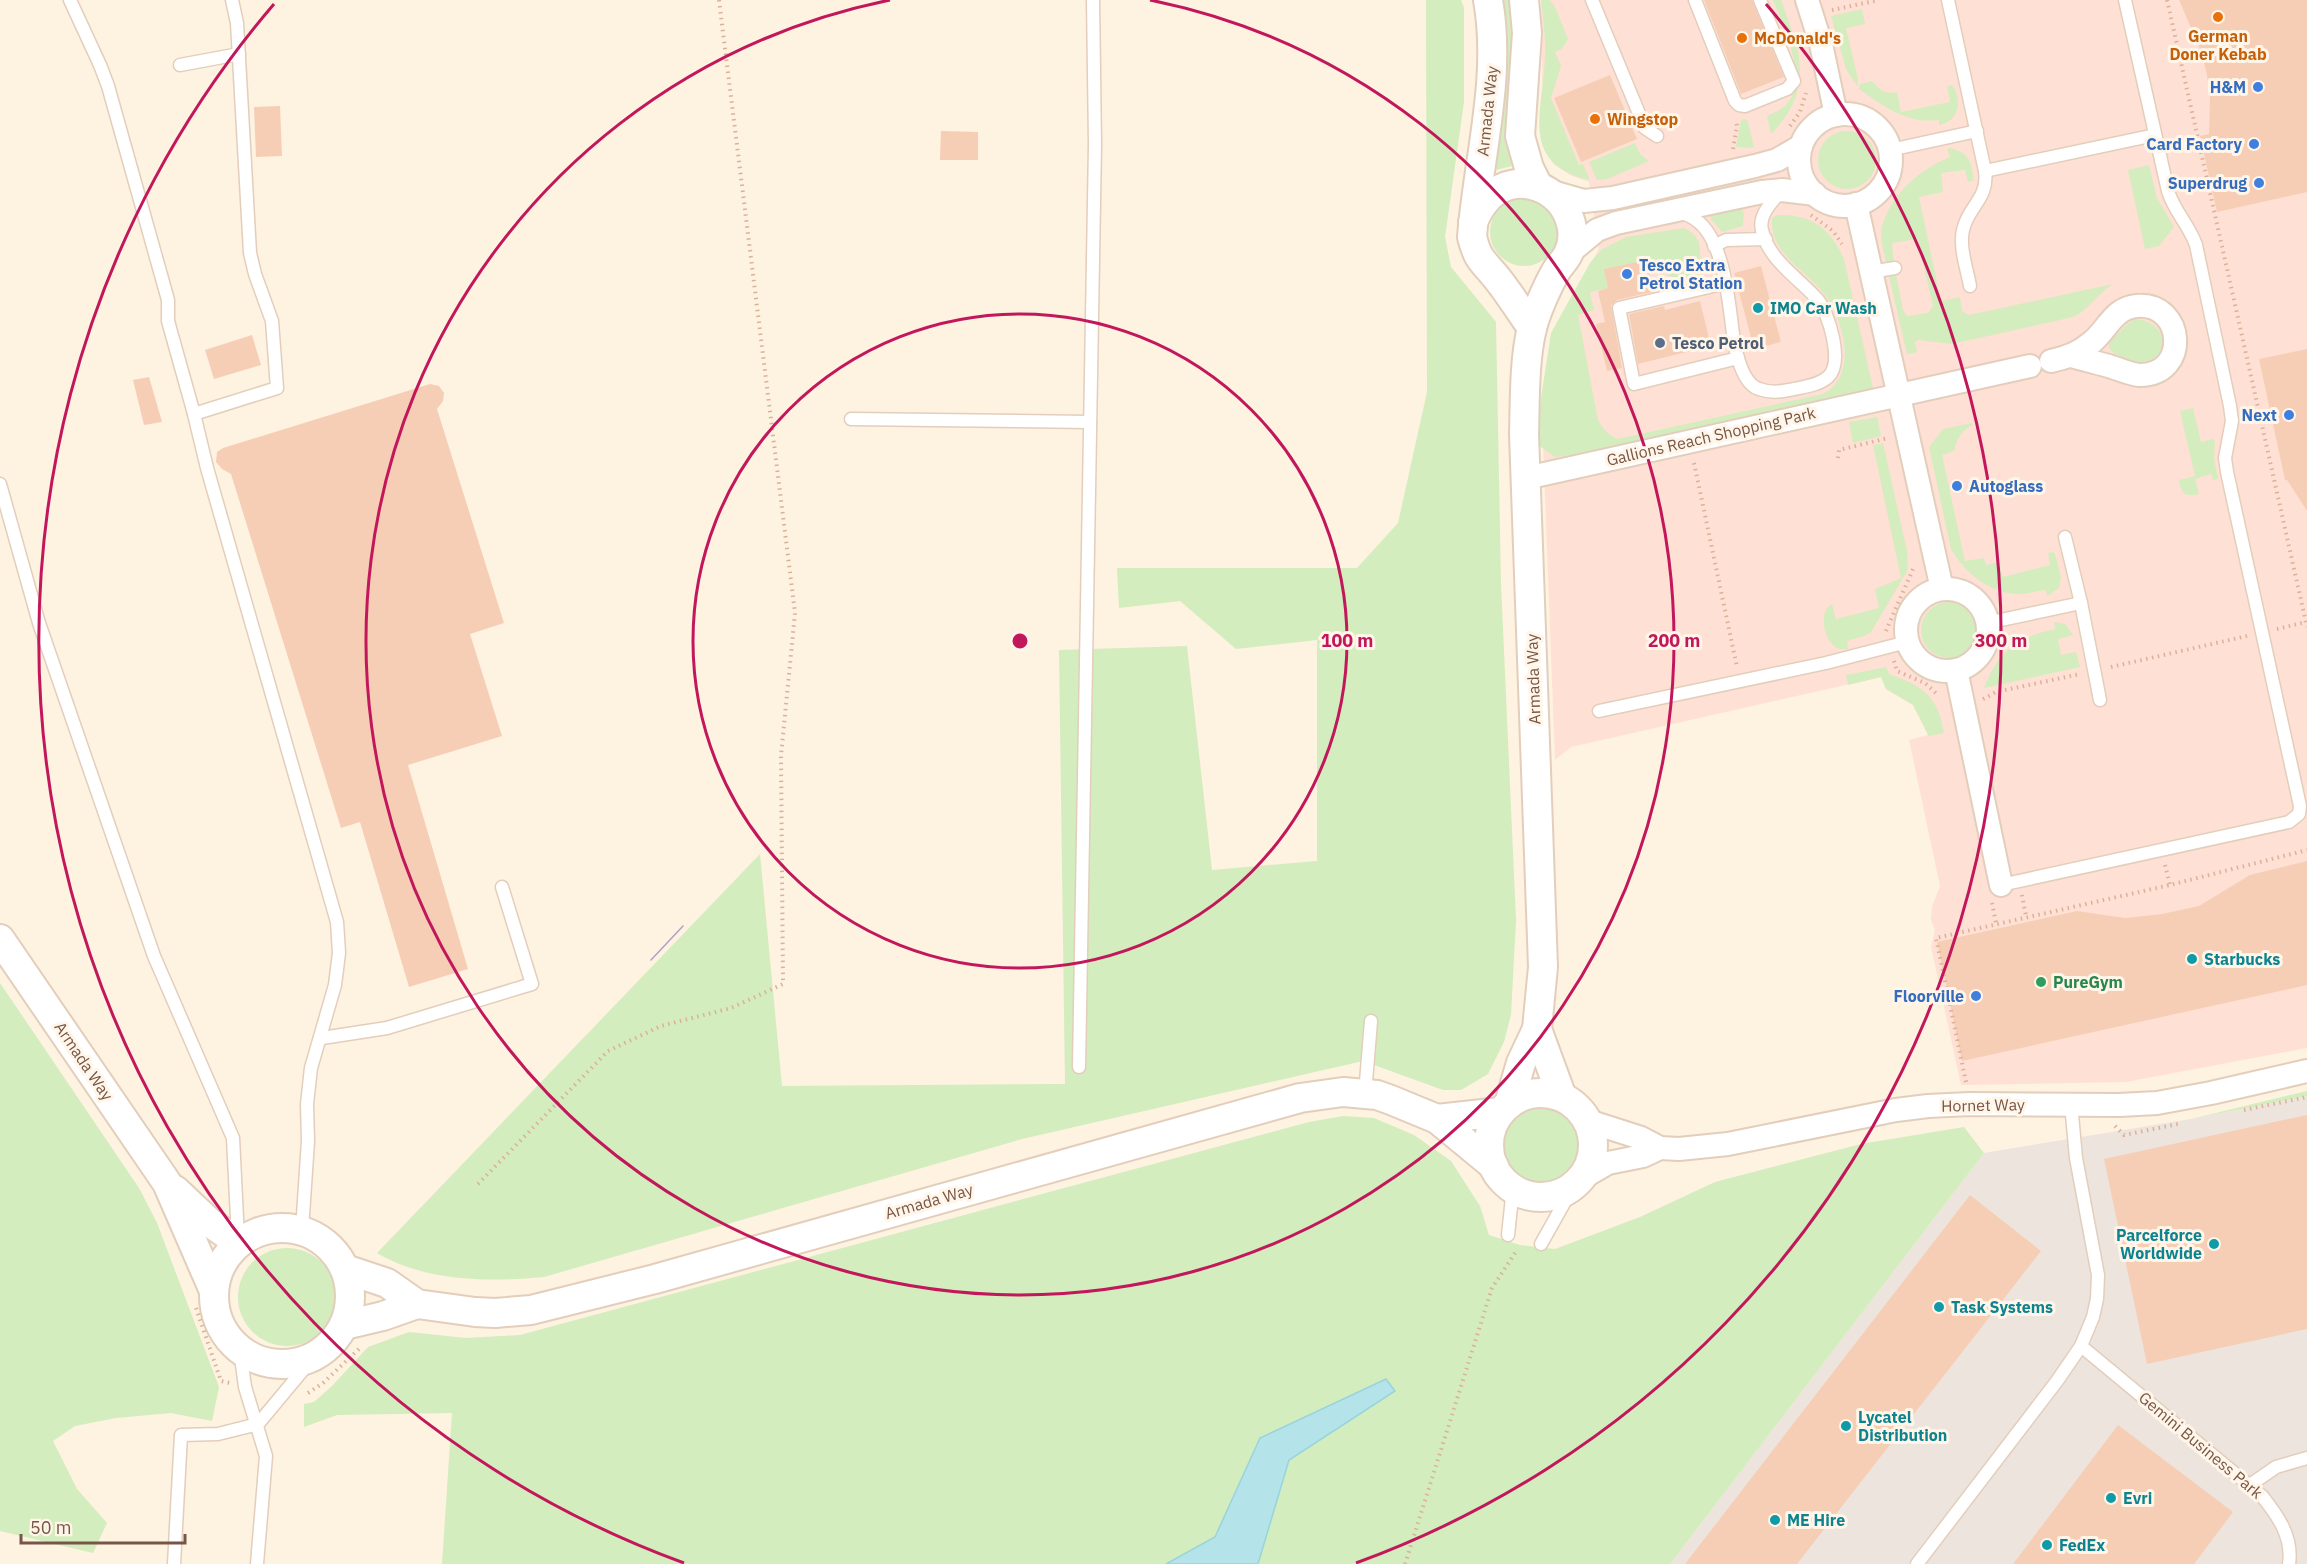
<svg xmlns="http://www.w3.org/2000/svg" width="2307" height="1564" font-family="'IBM Plex Sans',sans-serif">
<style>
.commercial{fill:#ffe0d4}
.industrial{fill:#ede4dd}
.green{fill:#d3edbe}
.water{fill:#b4e3e9;stroke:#99d4dc;stroke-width:1.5}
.building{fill:#f6ceb6}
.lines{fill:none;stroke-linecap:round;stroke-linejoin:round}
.service-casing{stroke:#e3cebc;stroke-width:15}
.minor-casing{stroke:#e3cebc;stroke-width:26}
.tertiary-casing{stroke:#e3cebc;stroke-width:32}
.path{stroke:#dbb199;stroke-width:4;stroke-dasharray:1.5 4.5;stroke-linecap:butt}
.service{stroke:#fff;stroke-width:12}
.minor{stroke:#fff;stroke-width:22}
.tertiary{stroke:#fff;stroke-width:28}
.tram{stroke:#b49fc8;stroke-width:1.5}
.ring{fill:none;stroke:#c2185b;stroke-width:3}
.food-dot{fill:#e8710a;stroke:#fff6e9;stroke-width:2}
.shop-dot{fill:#3f7fe0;stroke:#fff6e9;stroke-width:2}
.culture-dot{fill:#0f9aa8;stroke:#fff6e9;stroke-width:2}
.service-dot{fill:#5c6f8a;stroke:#fff6e9;stroke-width:2}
.leisure-dot{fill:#2e9e5b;stroke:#fff6e9;stroke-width:2}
.labels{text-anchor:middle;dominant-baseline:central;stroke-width:6;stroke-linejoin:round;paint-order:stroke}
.food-label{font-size:16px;font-weight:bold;fill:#c56008;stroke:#fff6e9;text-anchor:start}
.shop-label{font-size:16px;font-weight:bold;fill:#366cbe;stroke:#fff6e9;text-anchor:end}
.street-label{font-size:16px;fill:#785646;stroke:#fff6e9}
.culture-label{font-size:16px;font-weight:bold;fill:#0d838f;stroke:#fff6e9;text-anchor:start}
.service-label{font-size:16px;font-weight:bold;fill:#4e5e75;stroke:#fff6e9;text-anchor:start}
.leisure-label{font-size:16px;font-weight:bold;fill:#27864d;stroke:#fff6e9;text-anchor:start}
.centre{fill:#c2185b;stroke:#fff6e9;stroke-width:3}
.ring-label{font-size:18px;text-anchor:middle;font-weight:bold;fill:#c2185b;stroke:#fff6e9;stroke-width:6;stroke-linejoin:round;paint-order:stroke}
</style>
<rect width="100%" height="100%" fill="#fef2e1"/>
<path class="commercial" d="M1541,0H2307V1048L2126,1082L1961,1085L1931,947L1935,930L1931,920L1932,907L1940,886L1909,740L1928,735L1913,705L1886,689L1881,677L1571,747L1555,760L1543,444L1561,316L1599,249L1589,182L1572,176L1554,164L1543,146Z"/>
<path class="industrial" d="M2307,1096V1564H1670L1984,1153L2191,1119Z"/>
<g class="green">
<path d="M1426,0H1461L1464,8V102L1445,237L1451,267L1496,322L1501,584L1516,920L1511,1015L1504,1042L1488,1074L1461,1090H1443L1363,1061L1022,1139L544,1277C489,1282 426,1282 377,1253L760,854L782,1086L1065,1084L1059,650L1187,646L1212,870L1317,861V640L1236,649L1180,601L1119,608L1117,568H1357L1398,523L1427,392Z"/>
<path d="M1500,0H1509L1514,41L1516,165L1492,171Z"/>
<path d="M1541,0H1550L1555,7L1568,39L1562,49L1555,52L1561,66L1551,98L1579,165L1583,164L1590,180C1517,164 1544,109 1545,55C1546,37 1543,18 1541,0Z"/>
<path d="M1773,0H1781C1801,52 1815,89 1771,134L1767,116C1777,112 1787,107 1792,96C1804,72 1783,23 1773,0Z"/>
<path d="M1862,9L1865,24L1846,28L1858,79L1857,86L1846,69L1831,16Z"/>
<path d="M1872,81C1880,90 1885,95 1897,92L1901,112L1950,102L1947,86L1952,85C1963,100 1959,122 1939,125V120C1906,124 1885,107 1859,89L1860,84Z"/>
<path d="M1745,119L1748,121L1754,148L1736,147L1741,120Z"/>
<circle cx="1847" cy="160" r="29"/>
<path d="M1635,143L1640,154L1649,161L1607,179L1597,180L1589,162Z"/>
<path d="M1950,148C1970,153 1971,161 1974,180L1968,182L1965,170L1941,173L1943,192L1919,197L1941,301L1960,297L1962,311L1969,315L2113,284C2098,293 2089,310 2073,317L1952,344L1918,340L1915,342L1917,352L1907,354L1889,276L1896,275L1903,310L1907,316L1928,313L1933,306L1918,241L1916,239L1892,243L1894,262L1886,263C1884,252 1879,236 1882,226C1893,192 1919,170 1950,157L1947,149Z"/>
<path d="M2149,165L2157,198L2174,227L2159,246L2145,249L2128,170Z"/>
<circle cx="1524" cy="232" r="34"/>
<path d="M1741,208L1744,213L1743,226L1722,232L1710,218L1713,213Z"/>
<path d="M1777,215C1812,214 1830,228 1844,259L1873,388L1572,455L1555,457L1538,445L1539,411L1551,333L1590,263L1601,250L1626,237L1684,228L1693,233L1699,242L1701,263L1697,275C1677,285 1661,272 1646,260L1605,269L1608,288L1590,292L1594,310L1578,315L1598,420C1603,429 1608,434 1617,439L1823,394C1857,376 1845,326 1828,299C1811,272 1769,256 1772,218Z"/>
<path d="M2135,319C2180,323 2164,377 2125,358C2119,355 2113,354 2109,348V343L2125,326Z"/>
<path d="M2193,408L2201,442L2213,439L2215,441L2214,458L2218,479L2213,480L2211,474L2195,479L2199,494C2185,497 2181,494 2179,480L2195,476L2180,411Z"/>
<path d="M1877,417L1881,436L1853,443L1849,422Z"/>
<path d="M1972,423L1973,425C1961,430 1957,439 1954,451L1942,455L1965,561L1984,558L1986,565L1998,562L2003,577L2050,565L2048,553L2053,552L2055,554L2061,577L2059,588L2047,596L2046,590C2037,591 2026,594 2017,594C1989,593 1964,572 1951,549L1929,447L1943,429Z"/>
<path d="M1883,443L1907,551L1908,567L1907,571L1871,632L1864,636L1847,641L1848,649C1843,649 1838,650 1834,646C1823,637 1819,610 1832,604L1836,619L1879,608L1875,589L1901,578L1873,445Z"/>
<circle cx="1949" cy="630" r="28"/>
<path d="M2054,622L2065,624L2073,635L2058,639L2061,655L2076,652L2080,667L1984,688C1998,651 2018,637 2055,629Z"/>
<path d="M1886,667L1889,674C1923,686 1938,696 1944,733L1929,736L1913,705L1886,689L1881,677L1848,685L1846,675Z"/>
<path d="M0,983L139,1188L157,1223L219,1387L212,1421L171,1413L116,1418L75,1426L53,1441L77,1489L107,1523L93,1553L0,1531Z"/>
<path d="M2307,1091V1096L2191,1119Z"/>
<circle cx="1542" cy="1145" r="38"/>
<path d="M1343,1116L1374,1118L1414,1135L1451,1161L1480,1206L1489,1235L1520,1245L1555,1249L1640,1217L1715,1182L1861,1144L1964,1127L1984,1153L1670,1564H1258L1289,1460L1394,1392L1260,1438L1215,1537L1166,1564H442L452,1413L337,1415L304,1427V1404L314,1402L332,1386L368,1347L409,1332L466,1338L520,1335L1309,1122Z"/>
<circle cx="287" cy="1297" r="49"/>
</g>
<path class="water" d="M1386,1379L1395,1391L1289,1460L1258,1564H1166L1215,1537L1260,1438Z"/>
<g class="building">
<path d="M1704,0H1752L1784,77L1741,94Z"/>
<path d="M2179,0H2307V192L2217,212L2200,136L2209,134L2210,99L2207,75L2201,51Z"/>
<path d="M1610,75L1637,139L1581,162L1554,98Z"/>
<path d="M280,106L282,156L256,157L254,107Z"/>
<path d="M941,131L978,132V160H940Z"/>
<path d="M1646,260L1651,278L1657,277L1660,290L1617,300L1611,305L1622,368L1607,371L1596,324L1605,322L1598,291L1608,288L1604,269Z"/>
<path d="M1761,266L1781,342L1754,349L1734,273Z"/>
<path d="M1700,301L1711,346L1638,364L1629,314L1664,306L1665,310Z"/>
<path d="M252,335L261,365L214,379L205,350Z"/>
<path d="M2307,349V511L2287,480H2285L2259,359Z"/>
<path d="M149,377L162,422L144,425L133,380Z"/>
<path d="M430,384L439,386L444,393L443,401L437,409L504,623L470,634L502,736L408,765L468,969L409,987L360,822L341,828L231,474L222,469L216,462L217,452L223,448Z"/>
<path d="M2307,861V985L1962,1061L1937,942L2077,911L2125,918L2162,914L2199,906L2250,875Z"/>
<path d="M2307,1115V1329L2147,1364L2104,1159Z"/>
<path d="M1970,1195L2041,1251L1797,1564H1685Z"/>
<path d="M2118,1425L2233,1512L2194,1564H2013Z"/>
</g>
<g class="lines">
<defs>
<g id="service">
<path d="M70,0L100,65L108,86L168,300V321L194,414L207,468L337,922L339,953L335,985L311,1068L307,1104L308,1141L302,1230"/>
<path d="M1592,0L1645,128L1657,136"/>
<path d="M1695,0L1735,101L1739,105L1745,106L1787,89L1794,81L1760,0"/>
<path d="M1948,0L1985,171L2155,135"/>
<path d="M180,65L239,54"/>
<path d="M1890,150L1977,131"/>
<path d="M1680,212C1685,214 1691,216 1696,220C1724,239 1729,303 1733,334C1735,350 1742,384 1759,389C1773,394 1785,391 1799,388C1809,386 1820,384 1828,377C1844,363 1829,314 1818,300C1799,278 1768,260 1762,230C1758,215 1772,202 1781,191"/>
<path d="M1714,246L1726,240L1766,239"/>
<path d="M1870,272L1895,268"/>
<path d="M1726,283L1619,308L1634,384L1738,358"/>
<path d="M1970,286C1967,269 1959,247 1963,230C1968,206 1989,199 1985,171"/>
<path d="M194,414L277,388L272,321L255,274L250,253L237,23L232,0"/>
<path d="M851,419L1090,422"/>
<path d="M0,484L39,623L154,956L233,1138L238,1238"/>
<path d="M2065,537L2081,603L2100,700"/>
<path d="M1987,623L2081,603"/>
<path d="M1599,711L1826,663L1907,642"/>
<path d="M2001,885L2289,822L2299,814L2300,806L2227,472L2225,458L2232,421L2230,406L2196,245C2189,225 2174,211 2168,191L2125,0"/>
<path d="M322,1038L387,1028L532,984L502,887"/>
<path d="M1079,1067L1095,144L1093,0"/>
<path d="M1365,1094L1371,1021"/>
<path d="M1508,1235L1513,1188"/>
<path d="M1541,1244L1573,1187"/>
<path d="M2081,1346L2262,1496C2278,1516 2293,1537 2289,1564"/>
<path d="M240,1350L245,1387L266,1456L257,1564"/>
<path d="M2250,1485L2276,1467L2307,1458"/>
<path d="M174,1564L181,1435L218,1434L258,1424L313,1358"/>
<path d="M1917,1564L2057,1381L2081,1346L2093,1317L2097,1299L2098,1275L2076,1158L2071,1104"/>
</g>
<g id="minor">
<path d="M1807,0L1821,44L1836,115"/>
<circle cx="1845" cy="160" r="46"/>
<path d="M1549,191L1584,201L1613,198L1755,166L1777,160L1801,146"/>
<path d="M1856,204L1942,589"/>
<path d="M1568,254L1597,230L1616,223L1762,192L1782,190L1815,194"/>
<path d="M2051,361C2068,357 2079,353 2092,342C2108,329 2113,308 2137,306C2185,302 2190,376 2139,375C2130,374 2121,370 2112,367C2099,363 2085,360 2072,356"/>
<path d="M1526,478L2030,366"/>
<circle cx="1947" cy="630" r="41"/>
<path d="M1956,670L2001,885"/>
<path d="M1588,1121L1641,1138L1660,1148L1679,1149L1728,1144L1896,1110L1928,1106L1970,1104L2119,1105L2157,1103L2211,1093L2307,1071"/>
<path d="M1582,1178L1608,1163L1643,1156L1660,1148"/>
</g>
<g id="tertiary">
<path d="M1488,0C1502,78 1478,159 1472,237C1478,260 1482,260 1496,277C1509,293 1520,311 1532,328"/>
<path d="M1524,0L1527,33L1520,136L1529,168L1538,186"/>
<path d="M1473,222C1480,206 1489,192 1507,186C1523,181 1541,185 1554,196C1570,209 1578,234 1568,254C1565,261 1558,266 1555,273C1547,287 1536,312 1532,328C1524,360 1525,401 1524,434L1543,967L1537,1029L1521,1063L1509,1104"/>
<path d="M0,939L167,1183L214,1291"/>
<path d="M1537,1029L1562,1097"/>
<circle cx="1541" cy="1145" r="52"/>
<path d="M1437,1119L1501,1112"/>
<path d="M175,1190L209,1222L239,1243"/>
<circle cx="282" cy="1296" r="68"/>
<path d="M345,1269L387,1283L417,1304L475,1312L495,1313L531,1310L655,1279L1300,1098L1343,1092L1377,1095L1391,1100L1437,1119L1494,1166"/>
<path d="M345,1325L383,1316L417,1304"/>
</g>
</defs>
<use href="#service" class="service-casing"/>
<use href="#minor" class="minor-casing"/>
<use href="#tertiary" class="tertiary-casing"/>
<g class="path">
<path d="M2167,0L2307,627"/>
<path d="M1832,10L1879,0"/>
<path d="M1790,126L1800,112L1806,93"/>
<path d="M1733,149L1737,126L1736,121"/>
<path d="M1811,215L1833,231L1842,244"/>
<path d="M1838,458L1839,450L1888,438"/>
<path d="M1694,463L1737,667"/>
<path d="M2277,629L2306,622"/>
<path d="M1886,631L1914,567"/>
<path d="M1894,661L1897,671L1925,683L1938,695"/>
<path d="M2111,667L2247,636"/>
<path d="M1983,699L1996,692L2080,674"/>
<path d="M2165,865L2170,885"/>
<path d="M2022,895L2026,916"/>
<path d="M1992,903L1996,923"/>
<path d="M1966,1082L1936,938L2170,885L2307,850"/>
<path d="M2244,1110L2307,1097"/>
<path d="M2115,1126L2124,1135L2178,1124"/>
<path d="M478,1184L608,1051L661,1026L731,1008L783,984L781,756L795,613L719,0"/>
<path d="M196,1308L221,1381L230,1383"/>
<path d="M308,1393L323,1383L361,1347"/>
<path d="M1405,1564L1492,1288L1517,1250"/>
</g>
<use href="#service" class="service"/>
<use href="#minor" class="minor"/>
<use href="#tertiary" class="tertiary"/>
<path class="tram" d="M651,960L683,926"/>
</g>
<g class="ring">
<circle cx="1020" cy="641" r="327"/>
<path d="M1150 0A654 654 0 1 1 890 0"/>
<path d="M684 1563A981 981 0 0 1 274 4M1766 4A981 981 0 0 1 1356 1563"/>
</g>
<g class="food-dot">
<circle cx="2218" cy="17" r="6"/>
<circle cx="1742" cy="38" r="6"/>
<circle cx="1595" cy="119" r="6"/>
</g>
<g class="shop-dot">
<circle cx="2258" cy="87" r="6"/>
<circle cx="2254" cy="144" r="6"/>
<circle cx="2259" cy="183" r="6"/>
<circle cx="1627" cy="274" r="6"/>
<circle cx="2289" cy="415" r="6"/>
<circle cx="1957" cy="486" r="6"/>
<circle cx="1976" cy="996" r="6"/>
</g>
<g class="culture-dot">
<circle cx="1758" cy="308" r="6"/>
<circle cx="2192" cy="959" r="6"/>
<circle cx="2214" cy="1244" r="6"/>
<circle cx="1939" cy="1307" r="6"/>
<circle cx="1846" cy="1426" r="6"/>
<circle cx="2111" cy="1498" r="6"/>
<circle cx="1775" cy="1520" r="6"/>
<circle cx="2047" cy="1545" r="6"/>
</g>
<circle class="service-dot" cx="1660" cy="343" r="6"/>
<circle class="leisure-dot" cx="2041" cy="982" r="6"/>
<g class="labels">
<g class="food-label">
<text x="2218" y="36" text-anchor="middle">German<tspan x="2218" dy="18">Doner Kebab</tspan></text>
<text x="1754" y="38">McDonald's</text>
<text x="1607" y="119">Wingstop</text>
</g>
<g class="shop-label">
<text x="2246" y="87">H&amp;M</text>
<text x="2242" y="144">Card Factory</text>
<text x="2247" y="183">Superdrug</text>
<text x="1639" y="265" text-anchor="start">Tesco Extra<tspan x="1639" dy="18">Petrol Station</tspan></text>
<text x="2277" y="415">Next</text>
<text x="1969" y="486" text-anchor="start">Autoglass</text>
<text x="1964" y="996">Floorville</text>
</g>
<g class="street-label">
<text transform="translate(1487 111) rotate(-84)">Armada Way</text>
<text transform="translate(1711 436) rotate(-13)">Gallions Reach Shopping Park</text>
<text transform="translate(1533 679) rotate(-92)">Armada Way</text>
<text transform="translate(84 1061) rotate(56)">Armada Way</text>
<text transform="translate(1983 1105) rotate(-1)">Hornet Way</text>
<text transform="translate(929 1201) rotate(-16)">Armada Way</text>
<text transform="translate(2201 1445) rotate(40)">Gemini Business Park</text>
</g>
<g class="culture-label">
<text x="1770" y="308">IMO Car Wash</text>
<text x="2204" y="959">Starbucks</text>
<text x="2202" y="1235" text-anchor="end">Parcelforce<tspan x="2202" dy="18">Worldwide</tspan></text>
<text x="1951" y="1307">Task Systems</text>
<text x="1858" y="1417">Lycatel<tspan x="1858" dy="18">Distribution</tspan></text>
<text x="2123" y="1498">Evri</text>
<text x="1787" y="1520">ME Hire</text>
<text x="2059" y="1545">FedEx</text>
</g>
<g class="service-label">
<text x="1672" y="343">Tesco Petrol</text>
</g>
<g class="leisure-label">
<text x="2053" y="982">PureGym</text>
</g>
</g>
<circle cx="1020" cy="641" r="9" class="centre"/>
<g class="ring-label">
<text x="1347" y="647">100 m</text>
<text x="1674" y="647">200 m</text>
<text x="2001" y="647">300 m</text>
</g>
<path d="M21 1534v9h164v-9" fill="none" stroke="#785646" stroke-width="3"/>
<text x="30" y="1534" font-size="18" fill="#785646" stroke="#fff6e9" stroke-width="4.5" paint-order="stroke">50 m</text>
</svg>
